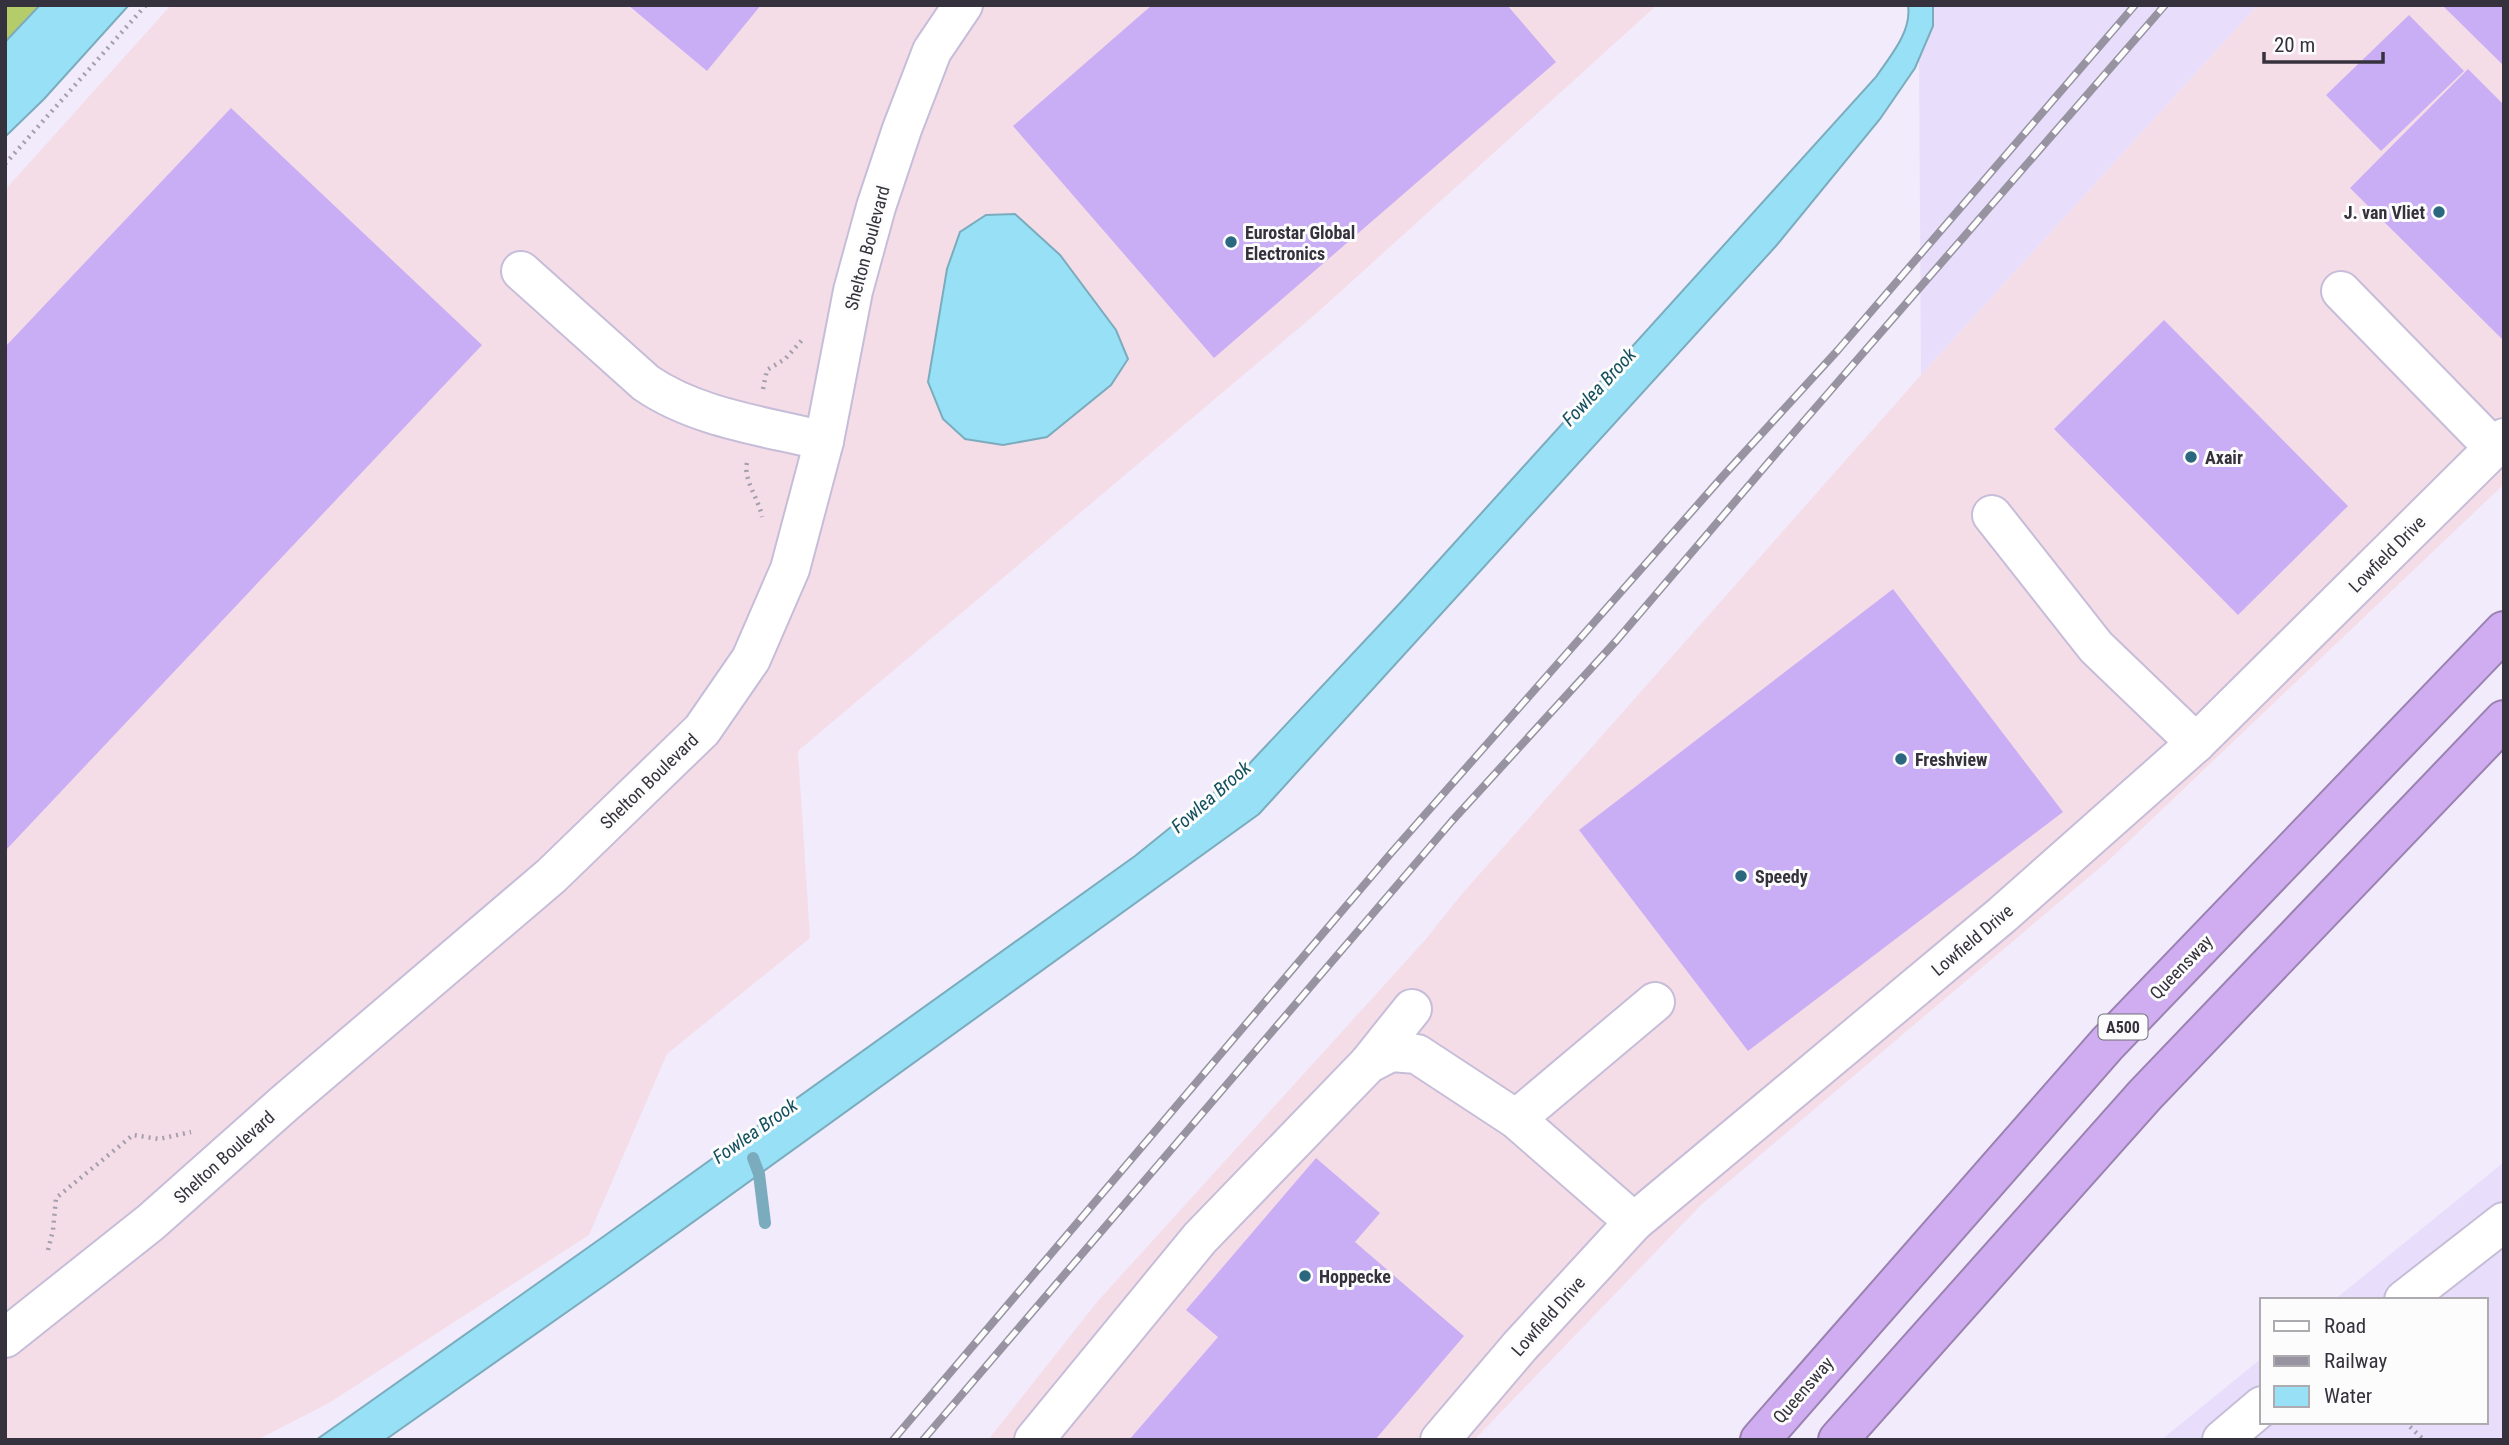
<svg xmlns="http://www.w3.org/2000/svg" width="2509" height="1445" font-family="'Roboto Condensed',sans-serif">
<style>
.built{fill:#e8defb}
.industrial{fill:#f5dde8}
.forest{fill:#b4cd6a}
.water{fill:#98e0f5;stroke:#7bacbe;stroke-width:2}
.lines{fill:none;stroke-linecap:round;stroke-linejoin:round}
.stream{stroke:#7bacbe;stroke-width:12}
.building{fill:#c9aef5}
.minor-casing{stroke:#c6bdd8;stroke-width:42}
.highway-casing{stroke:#9a82b1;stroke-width:42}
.path{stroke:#a49fad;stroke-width:4.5;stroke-dasharray:2 5;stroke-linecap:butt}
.minor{stroke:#fff;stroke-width:38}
.highway{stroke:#d0adf0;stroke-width:38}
.rail-casing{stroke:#9893a1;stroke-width:8}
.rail{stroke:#fcfcfc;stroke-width:5;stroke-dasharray:16;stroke-linecap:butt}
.poi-dot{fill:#2b687f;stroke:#fcfcfc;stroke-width:2.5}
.labels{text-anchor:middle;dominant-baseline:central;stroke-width:6;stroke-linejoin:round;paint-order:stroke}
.shield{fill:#fcfcfc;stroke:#716f76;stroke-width:2}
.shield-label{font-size:16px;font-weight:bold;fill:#36323d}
.poi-label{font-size:18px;font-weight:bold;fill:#36323d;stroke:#fcfcfc;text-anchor:start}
.street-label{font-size:18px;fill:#36323d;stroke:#fcfcfc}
.water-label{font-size:19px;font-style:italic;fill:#134f5e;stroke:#fcfcfc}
</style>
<rect width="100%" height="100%" fill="#f1ebfc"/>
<g class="built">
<path d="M1933,5H2258L1921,375L1919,58L1933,26Z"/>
<path d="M2504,1162V1440H2161L2262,1358V1422H2486V1300H2334Z"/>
</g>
<g class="industrial">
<path d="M171,5L1024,6L1657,5L1318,312L798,751L810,938L667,1054L589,1235L329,1403L257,1440H5V190Z"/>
<path d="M2258,5H2504V484L2109,860L1701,1205L1474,1440H988L1097,1302L1426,939L1461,895L1921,375Z"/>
</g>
<path class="forest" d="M5,5H40L5,42Z"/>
<g class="water">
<path d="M40,5H129L44,99L5,137V42Z"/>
<path d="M1908,5H1933V26L1915,68L1880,119L1776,246L1259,814L621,1274L385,1440H316L600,1239L1135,856L1249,764L1401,602L1876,77C1890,56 1912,32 1908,5Z"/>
<path d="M1015,214L1060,255L1116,330L1128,359L1111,385L1047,437L1003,445L965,439L943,419L928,382L947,269L960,232L986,215Z"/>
</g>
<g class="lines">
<path class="stream" d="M753,1158L759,1174L765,1223"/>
</g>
<g class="building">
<path d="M628,5H761L707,71Z"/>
<path d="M1152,5H1507L1556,62L1214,358L1013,126Z"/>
<path d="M2442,5H2504V66Z"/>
<path d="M2409,15L2464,71L2381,151L2326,95Z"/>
<path d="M2468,69L2504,105V341L2350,188Z"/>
<path d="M231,108L482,345L5,851V347Z"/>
<path d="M2164,320L2348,506L2238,615L2054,429Z"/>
<path d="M1893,589L2063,812L1748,1051L1579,830Z"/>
<path d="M1316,1158L1380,1213L1355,1242L1464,1336L1375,1440H1129L1218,1337L1186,1310Z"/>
</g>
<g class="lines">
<defs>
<g id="minor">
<path d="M521,271L646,383C697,418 764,426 824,441"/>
<path d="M2341,291L2494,448"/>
<path d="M1992,515L2096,647L2196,743"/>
<path d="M1368,1064L1412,1009"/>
<path d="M1516,1119L1655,1002"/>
<path d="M2404,1300L2504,1222"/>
<path d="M5,1338L151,1222L286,1102L551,876L702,730L751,659L790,569L824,441L853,291L876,207L902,129L932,51L963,5"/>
<path d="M1034,1440L1200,1238L1368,1064L1391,1052L1417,1054L1516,1119L1634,1222"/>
<path d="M1440,1440L1520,1346L1634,1222L2002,915L2196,743L2504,438"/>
<path d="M2222,1440L2262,1406"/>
</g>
<g id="highway">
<path d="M1760,1440L2107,1044L2504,631"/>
<path d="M1838,1440L2145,1095L2504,720"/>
</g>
</defs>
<use href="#minor" class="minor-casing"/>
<use href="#highway" class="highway-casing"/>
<g class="path">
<path d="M5,164L146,5"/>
<path d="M763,389L767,370L785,359L803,339"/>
<path d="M747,463C743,480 759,499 762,517"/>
<path d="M48,1250L53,1230L56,1198L133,1135L159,1139L191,1132"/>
<path d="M2405,1422L2424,1440"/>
</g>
<use href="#minor" class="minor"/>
<use href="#highway" class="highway"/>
<defs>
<g id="rail">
<path d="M893,1440L1392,852L1723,476L1838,350L2135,5"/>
<path d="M923,1440L1452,821L1617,640L1785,443L2165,5"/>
</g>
</defs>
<use href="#rail" class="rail-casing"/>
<use href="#rail" class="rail"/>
</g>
<g class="poi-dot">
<circle cx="2439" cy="212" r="7"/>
<circle cx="1231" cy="242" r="7"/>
<circle cx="2191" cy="457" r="7"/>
<circle cx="1901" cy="759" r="7"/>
<circle cx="1741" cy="876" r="7"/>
<circle cx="1305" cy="1276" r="7"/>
</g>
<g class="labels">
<rect class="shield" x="2098.5" y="1014.5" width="49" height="25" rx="5"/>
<g class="shield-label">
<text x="2123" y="1027">A500</text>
</g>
<g class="poi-label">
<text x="2425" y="212" text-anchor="end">J. van Vliet</text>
<text x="1245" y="232">Eurostar Global<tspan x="1245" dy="21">Electronics</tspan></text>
<text x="2205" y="457">Axair</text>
<text x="1915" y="759">Freshview</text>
<text x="1755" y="876">Speedy</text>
<text x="1319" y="1276">Hoppecke</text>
</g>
<g class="street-label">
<text transform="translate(867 248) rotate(-75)">Shelton Boulevard</text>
<text transform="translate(2387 554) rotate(-45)">Lowfield Drive</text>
<text transform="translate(649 781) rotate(-44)">Shelton Boulevard</text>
<text transform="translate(1972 940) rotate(-40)">Lowfield Drive</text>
<text transform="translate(2181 967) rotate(-46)">Queensway</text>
<text transform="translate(224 1157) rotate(-42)">Shelton Boulevard</text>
<text transform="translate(1548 1316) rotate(-48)">Lowfield Drive</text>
<text transform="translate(1803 1390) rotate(-49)">Queensway</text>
</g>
<g class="water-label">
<text transform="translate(1599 387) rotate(-47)">Fowlea Brook</text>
<text transform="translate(1211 797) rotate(-41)">Fowlea Brook</text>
<text transform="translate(755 1131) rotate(-35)">Fowlea Brook</text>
</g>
</g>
<rect width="2509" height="1445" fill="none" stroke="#36323d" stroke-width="14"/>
<rect x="2260" y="1298" width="228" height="126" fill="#fcfcfc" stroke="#adabb0" stroke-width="2"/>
<rect x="2274" y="1321" width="35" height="10" fill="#ffffff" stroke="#adabb0" stroke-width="2"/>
<text x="2324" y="1333" font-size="21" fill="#36323d">Road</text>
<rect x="2274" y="1356" width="35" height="10" fill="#9893a1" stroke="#adabb0" stroke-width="2"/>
<text x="2324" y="1368" font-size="21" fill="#36323d">Railway</text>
<rect x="2274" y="1386" width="35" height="21" fill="#98e0f5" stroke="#adabb0" stroke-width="2"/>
<text x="2324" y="1403" font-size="21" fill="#36323d">Water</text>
<path d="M2264 52v10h119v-10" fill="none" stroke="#36323d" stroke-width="3.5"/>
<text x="2274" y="52" font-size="21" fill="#36323d" stroke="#fcfcfc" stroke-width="5" paint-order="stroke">20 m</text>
</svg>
